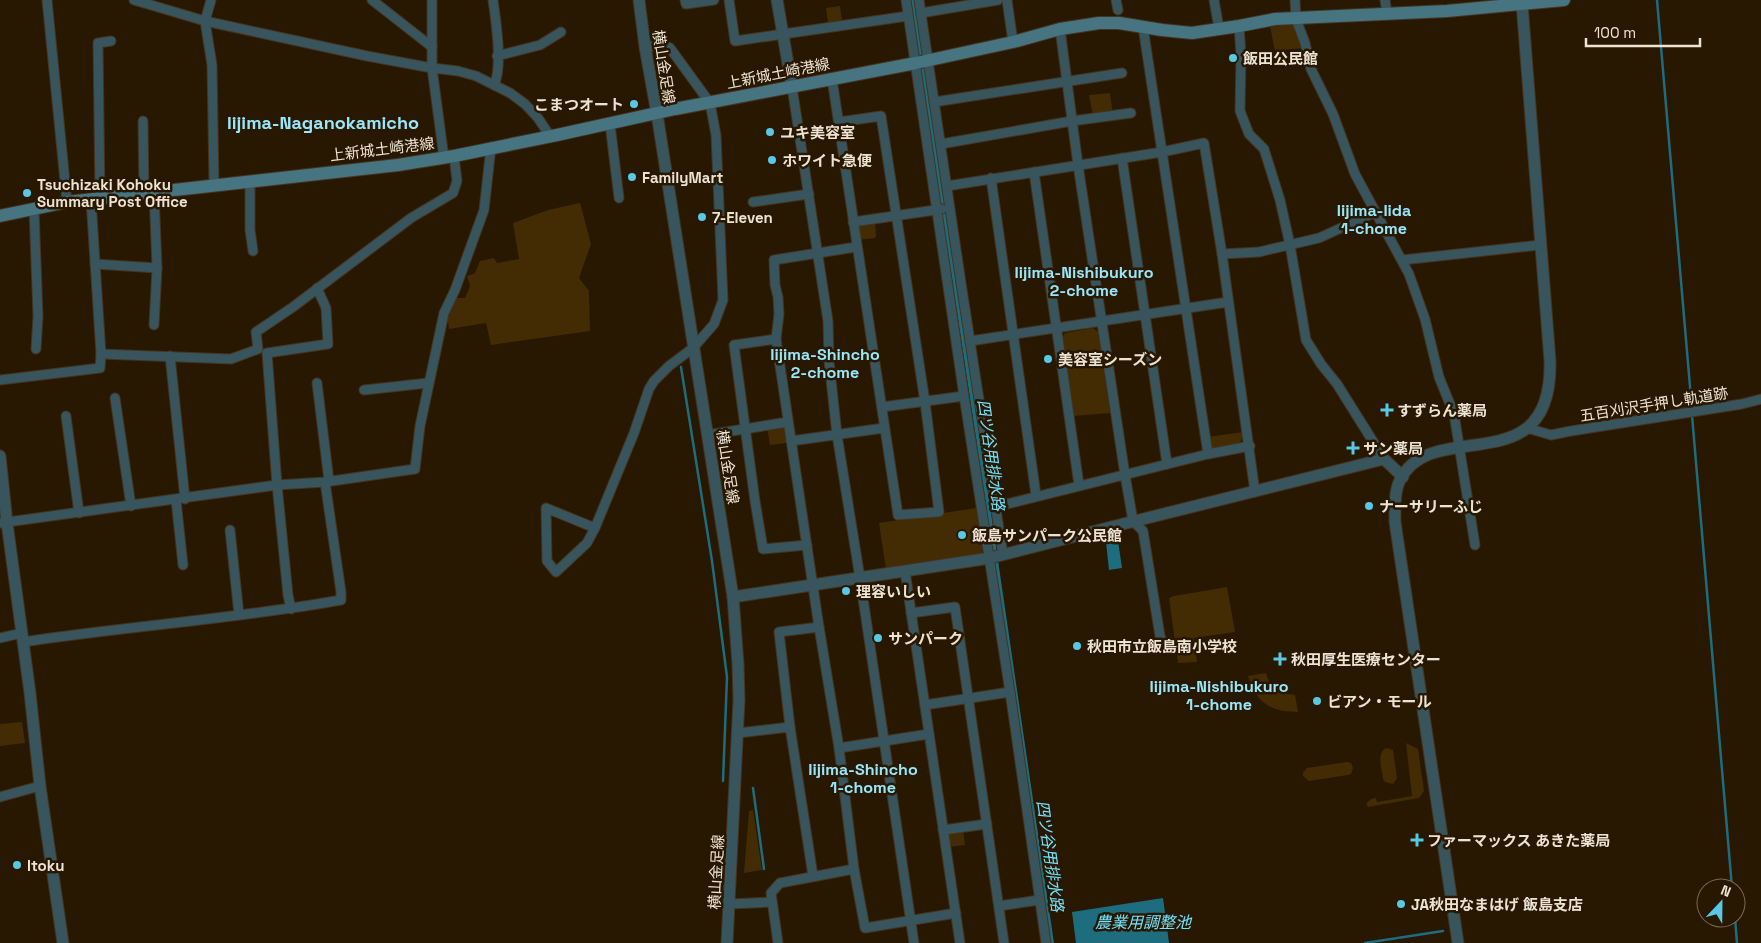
<svg xmlns="http://www.w3.org/2000/svg" width="1761" height="943" font-family="'Space Grotesk','Noto Sans JP',sans-serif">
<style>
.green{fill:#432c04}
.water{fill:#1d6d7f}
.lines{fill:none;stroke-linecap:round;stroke-linejoin:round}
.stream{stroke:#1d6d7f;stroke-width:2.5}
.minor-casing{stroke:#44341f;stroke-width:11}
.tertiary-casing{stroke:#44341f;stroke-width:13}
.secondary-casing{stroke:#44341f;stroke-width:14}
.minor{stroke:#38545c;stroke-width:9}
.tertiary{stroke:#38545c;stroke-width:11}
.secondary{stroke:#467480;stroke-width:12}
.poi-dot{fill:#58c8e4;stroke:#281801;stroke-width:2}
.labels{text-anchor:middle;dominant-baseline:central;stroke-width:5;stroke-linejoin:round;paint-order:stroke}
.poi-label{font-size:15px;font-weight:bold;fill:#ede3d4;stroke:#281801;text-anchor:start}
.street-label{font-size:15px;fill:#ede3d4;stroke:#281801}
.neighbourhood-label{font-size:16px;font-weight:bold;fill:#99e5f9;stroke:#281801}
.water-label{font-size:16px;font-style:italic;fill:#72e1fd;stroke:#281801}
.quarter-label{font-size:18px;font-weight:bold;fill:#99e5f9;stroke:#281801}
</style>
<rect width="100%" height="100%" fill="#281801"/>
<g class="green">
<path d="M840,6L842,21L828,23L826,8Z"/>
<path d="M1294,24L1303,48L1275,51L1270,26Z"/>
<path d="M1110,93L1113,114L1093,116L1089,95Z"/>
<path d="M580,203L591,244L579,278L589,291L590,331L491,345L486,323L449,329L447,314L456,298H465L470,286L467,276L475,273L480,261L494,258L497,263L519,259L513,223L548,210Z"/>
<path d="M875,221L876,236L875,238L858,240L857,226Z"/>
<path d="M1093,328L1098,332L1110,413L1073,416L1062,338L1065,333Z"/>
<path d="M781,425L785,428L787,443L770,445L767,428Z"/>
<path d="M1243,432V437L1239,444L1215,449L1209,447L1208,437Z"/>
<path d="M976,508L983,548L981,555L886,569L879,523Z"/>
<path d="M1227,587L1235,632L1194,638L1197,662L1178,663L1169,598L1174,596Z"/>
<path d="M1266,673C1270,689 1280,694 1295,695L1298,712C1271,712 1256,703 1248,676Z"/>
<path d="M22,722L25,743L0,746V724Z"/>
<path d="M1406,743L1418,749L1424,791L1419,798L1368,807L1366,804L1371,799L1376,798L1377,802L1412,796Z"/>
<path d="M1386,748L1393,750L1397,778L1393,784L1385,782L1383,779C1382,769 1376,754 1386,748Z"/>
<path d="M1347,762L1351,763L1353,768L1351,774L1348,775L1309,781L1303,776V773L1307,768Z"/>
<path d="M753,810L762,870L744,873L749,811Z"/>
<path d="M963,830L965,845L948,847L947,835L949,831Z"/>
</g>
<g class="water">
<path d="M910,0H916L1054,943H1049L1010,664Z"/>
<path d="M1118,541L1122,568L1109,570L1106,542Z"/>
<path d="M1163,898L1169,943H1076L1072,912Z"/>
</g>
<g class="lines">
<g class="stream">
<path d="M1657,0L1692,410"/>
<path d="M681,367L712,561L727,677L723,781"/>
<path d="M1692,415L1732,888"/>
<path d="M753,788L764,869"/>
<path d="M1735,918L1737,943"/>
<path d="M1365,943L1443,931"/>
</g>
<defs>
<g id="minor">
<path d="M47,0L67,202"/>
<path d="M134,0L205,21L367,56L432,68L458,71L476,76L510,93L525,104L538,118L550,136"/>
<path d="M211,0L205,21L212,65L214,184"/>
<path d="M372,0L432,47"/>
<path d="M432,0V68L444,158"/>
<path d="M493,0C496,21 503,67 494,85"/>
<path d="M685,0L686,4L714,0"/>
<path d="M729,0L735,41L908,16"/>
<path d="M906,0L964,396L1010,692L1046,943"/>
<path d="M919,0L961,283L1003,555"/>
<path d="M1007,0L1013,42"/>
<path d="M1116,0L1118,10"/>
<path d="M1214,0L1219,28"/>
<path d="M1295,0L1296,19L1305,43L1311,69L1333,114L1355,174L1409,274L1425,319L1439,377L1454,414L1475,545"/>
<path d="M1385,0L1387,13"/>
<path d="M921,13L998,0"/>
<path d="M1239,26L1241,55L1240,111L1249,134L1264,149L1280,200L1290,245L1306,340L1321,364L1337,384L1384,459"/>
<path d="M1143,27L1208,454"/>
<path d="M1060,29L1078,165L1125,475L1133,521L1143,531L1160,636L1163,643L1170,648"/>
<path d="M497,56L540,45L561,32"/>
<path d="M832,79L898,515L939,512L925,402L881,116L839,122"/>
<path d="M792,87L828,321L829,361L837,435L860,578L914,943"/>
<path d="M934,102L1122,73"/>
<path d="M143,121L144,193"/>
<path d="M610,124L619,198"/>
<path d="M941,144L1072,121L1131,113"/>
<path d="M1122,158L1167,464"/>
<path d="M1034,172L1079,485"/>
<path d="M991,178L1036,495"/>
<path d="M250,181V230L253,251"/>
<path d="M947,186L1162,152L1204,143L1222,254L1255,492"/>
<path d="M100,199L98,43L111,41"/>
<path d="M753,202L809,194"/>
<path d="M34,209L38,316L36,349"/>
<path d="M853,222L942,209"/>
<path d="M856,247L774,260L775,285L778,297L779,314L776,339L819,627L839,748L854,869L865,928L956,913"/>
<path d="M1222,254L1259,252L1319,238L1376,212"/>
<path d="M1402,260L1540,245"/>
<path d="M95,264L157,268L154,192"/>
<path d="M154,325L157,268"/>
<path d="M776,339L734,345L755,501L763,549L807,545"/>
<path d="M970,341L1228,302"/>
<path d="M101,354L231,359L258,349L256,332L293,307L411,218L453,193L457,181L454,156"/>
<path d="M170,356L185,499"/>
<path d="M0,380L100,368L101,354L91,200"/>
<path d="M317,383L329,481"/>
<path d="M364,390L428,383"/>
<path d="M115,398L131,506"/>
<path d="M882,407L964,396"/>
<path d="M66,416L79,513"/>
<path d="M1527,428L1551,435L1571,431L1742,404L1761,399"/>
<path d="M707,435L788,422"/>
<path d="M791,441L884,428"/>
<path d="M176,500L183,565"/>
<path d="M995,507L1208,454L1250,446"/>
<path d="M0,523L277,485L325,482L415,469L420,426L444,313L455,290L484,210L491,147"/>
<path d="M595,528L546,508L547,561L556,572L587,543L595,528L634,433L649,389L654,381L669,366L693,348L714,324L723,300L716,135L710,103L670,48L664,45L645,47"/>
<path d="M230,530L239,615"/>
<path d="M905,571L960,943"/>
<path d="M291,609L288,595L277,485L267,353L328,344L326,308L317,288"/>
<path d="M911,613L955,607L1004,943"/>
<path d="M0,638L22,633"/>
<path d="M23,642C129,626 236,619 341,600V592L325,482"/>
<path d="M925,705L1010,692"/>
<path d="M738,733L790,727"/>
<path d="M839,748L929,734"/>
<path d="M0,797L40,786"/>
<path d="M943,830L987,824"/>
<path d="M813,876L790,727L779,632L819,627"/>
<path d="M730,904L772,902"/>
<path d="M999,906L1039,900"/>
<path d="M778,943L771,893L780,883L854,869"/>
</g>
<g id="tertiary">
<path d="M639,0L645,47L657,114L733,597L738,664L739,700L727,943"/>
<path d="M777,0L792,87"/>
<path d="M0,456L7,523L30,693L40,786L63,943"/>
<path d="M733,597L990,558L1123,524L1384,459L1403,477"/>
<path d="M1458,943L1395,522C1395,509 1394,492 1400,480C1432,415 1553,486 1550,361L1522,4"/>
</g>
<path id="secondary" d="M0,216L67,202L398,165L454,156L557,135L675,109L916,63L1013,42L1060,29L1099,23H1119L1162,30L1192,33L1239,26L1275,19L1447,11L1564,0"/>
</defs>
<use href="#minor" class="minor-casing"/>
<use href="#tertiary" class="tertiary-casing"/>
<use href="#secondary" class="secondary-casing"/>
<use href="#minor" class="minor"/>
<use href="#tertiary" class="tertiary"/>
<use href="#secondary" class="secondary"/>
</g>
<g class="poi-dot">
<circle cx="1233" cy="58" r="5"/>
<circle cx="634" cy="104" r="5"/>
<circle cx="770" cy="132" r="5"/>
<circle cx="772" cy="160" r="5"/>
<circle cx="632" cy="177" r="5"/>
<circle cx="27" cy="193" r="5"/>
<circle cx="702" cy="217" r="5"/>
<circle cx="1048" cy="359" r="5"/>
<path d="M1384.5 402.5h5v5h5v5h-5v5h-5v-5h-5v-5h5z"/>
<path d="M1350.5 440.5h5v5h5v5h-5v5h-5v-5h-5v-5h5z"/>
<circle cx="1369" cy="506" r="5"/>
<circle cx="962" cy="535" r="5"/>
<circle cx="846" cy="591" r="5"/>
<circle cx="878" cy="638" r="5"/>
<circle cx="1077" cy="646" r="5"/>
<path d="M1277.5 651.5h5v5h5v5h-5v5h-5v-5h-5v-5h5z"/>
<circle cx="1317" cy="701" r="5"/>
<path d="M1414.5 832.5h5v5h5v5h-5v5h-5v-5h-5v-5h5z"/>
<circle cx="17" cy="865" r="5"/>
<circle cx="1401" cy="904" r="5"/>
</g>
<g class="labels">
<g class="poi-label">
<text x="1243" y="58">飯田公民館</text>
<text x="624" y="104" text-anchor="end">こまつオート</text>
<text x="780" y="132">ユキ美容室</text>
<text x="782" y="160">ホワイト急便</text>
<text x="642" y="177">FamilyMart</text>
<text x="37" y="184">Tsuchizaki Kohoku<tspan x="37" dy="17">Summary Post Office</tspan></text>
<text x="712" y="217">7-Eleven</text>
<text x="1058" y="359">美容室シーズン</text>
<text x="1397" y="410">すずらん薬局</text>
<text x="1363" y="448">サン薬局</text>
<text x="1379" y="506">ナーサリーふじ</text>
<text x="972" y="535">飯島サンパーク公民館</text>
<text x="856" y="591">理容いしい</text>
<text x="888" y="638">サンパーク</text>
<text x="1087" y="646">秋田市立飯島南小学校</text>
<text x="1291" y="659">秋田厚生医療センター</text>
<text x="1327" y="701">ビアン・モール</text>
<text x="1427" y="840">ファーマックス あきた薬局</text>
<text x="27" y="865">Itoku</text>
<text x="1411" y="904">JA秋田なまはげ 飯島支店</text>
</g>
<g class="street-label">
<text transform="translate(664 67) rotate(81)">横山金足線</text>
<text transform="translate(778 73) rotate(-11)">上新城土崎港線</text>
<text transform="translate(382 149) rotate(-7)">上新城土崎港線</text>
<text transform="translate(1654 404) rotate(-9)">五百刈沢手押し軌道跡</text>
<text transform="translate(728 467) rotate(81)">横山金足線</text>
<text transform="translate(716 872) rotate(-87)">横山金足線</text>
</g>
<g class="neighbourhood-label">
<text x="1374" y="210">Iijima-Iida<tspan x="1374" dy="18">1-chome</tspan></text>
<text x="1084" y="272">Iijima-Nishibukuro<tspan x="1084" dy="18">2-chome</tspan></text>
<text x="825" y="354">Iijima-Shincho<tspan x="825" dy="18">2-chome</tspan></text>
<text x="1219" y="686">Iijima-Nishibukuro<tspan x="1219" dy="18">1-chome</tspan></text>
<text x="863" y="769">Iijima-Shincho<tspan x="863" dy="18">1-chome</tspan></text>
</g>
<g class="water-label">
<text transform="translate(991 455) rotate(82)">四ツ谷用排水路</text>
<text transform="translate(1050 856) rotate(82)">四ツ谷用排水路</text>
<text x="1143" y="922">農業用調整池</text>
</g>
<g class="quarter-label">
<text x="323" y="122">Iijima-Naganokamicho</text>
</g>
</g>
<g transform="translate(1721 903) rotate(22)"><circle r="24" fill="#281801" stroke="#776955"/>
<path d="M0-4L9 19L0 12L-9 19Z" fill="#58c8e4"/>
<text y="-8" font-size="14" font-weight="bold" text-anchor="middle" fill="#ede3d4">N</text>
</g>
<path d="M1586 38v8h114v-8" fill="none" stroke="#ede3d4" stroke-width="2.5"/>
<text x="1594" y="38" font-size="15" fill="#ede3d4" stroke="#281801" stroke-width="4" paint-order="stroke">100 m</text>
</svg>
